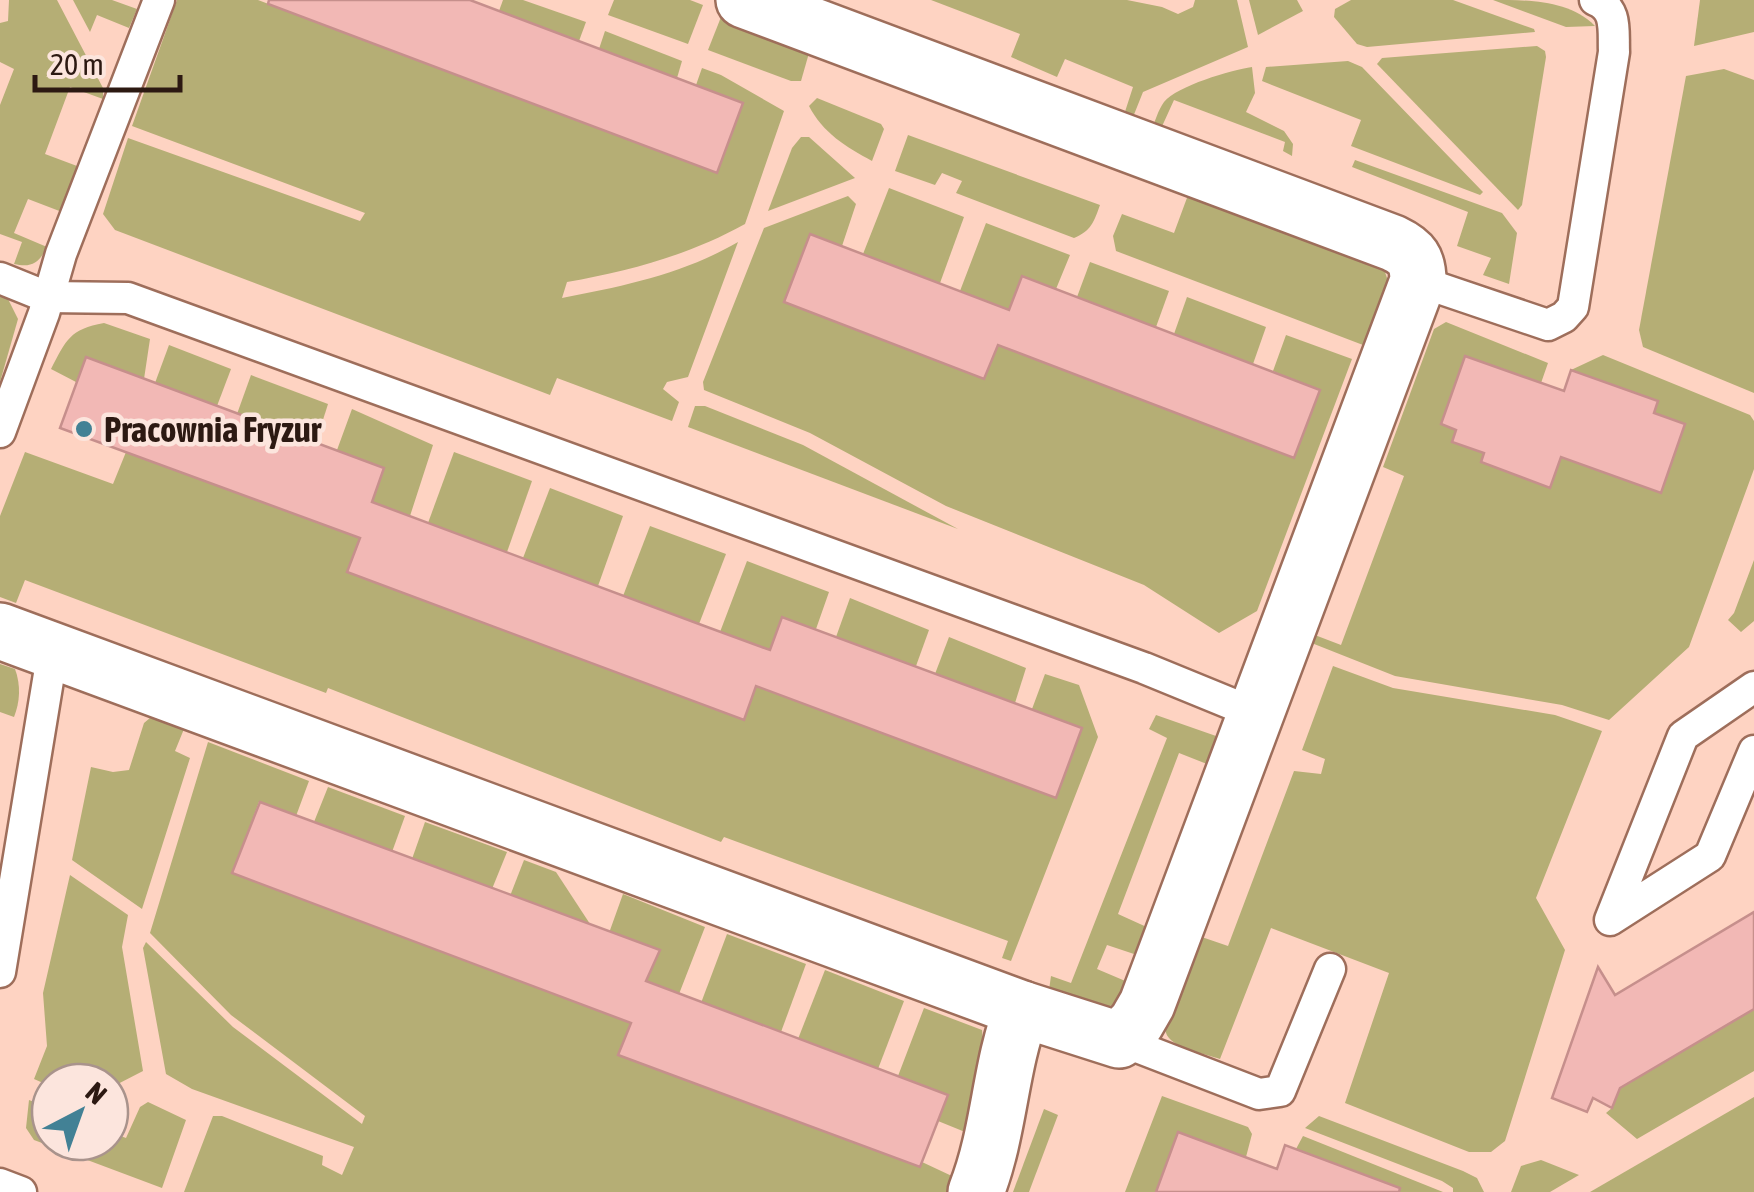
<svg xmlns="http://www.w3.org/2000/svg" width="1754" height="1192" font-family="'Asap Condensed',sans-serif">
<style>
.green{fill:#b5ae75}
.building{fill:#f2b8b5;stroke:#c68f8c;stroke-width:2.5}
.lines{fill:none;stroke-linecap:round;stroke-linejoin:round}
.lane-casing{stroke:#9e6e5b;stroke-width:35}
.street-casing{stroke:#9e6e5b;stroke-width:60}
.lane{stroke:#fff;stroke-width:30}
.street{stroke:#fff;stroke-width:55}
.poi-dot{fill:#428195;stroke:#fce5dd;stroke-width:4}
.labels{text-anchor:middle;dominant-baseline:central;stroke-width:9;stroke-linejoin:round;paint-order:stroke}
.poi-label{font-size:35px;font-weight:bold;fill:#2c1912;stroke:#fce5dd;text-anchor:start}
</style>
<rect width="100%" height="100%" fill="#fed3c2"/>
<g class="green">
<path d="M9,0H57L103,88V99L70,87L45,154L77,166L62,212L28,199L14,233L47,247C39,263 32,268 14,264L22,242L0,234V105L14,69L0,62V23L8,21Z"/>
<path d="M73,0H112L137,9L129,28L97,15L90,32Z"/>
<path d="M177,0H258L716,173L743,104L696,85L702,68L721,75L784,111L745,224C689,255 630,271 567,282L562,298C624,286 683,274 738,242L688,377L667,382L663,389L679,402L672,421L557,378L550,395L115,230L103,214L128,138L360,221L365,213L132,126Z"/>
<path d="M503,0H523L586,22L579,41L499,11Z"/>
<path d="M614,0H690L703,5L688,44L608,15Z"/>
<path d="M931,0H1127L1162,7L1178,14L1193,7L1195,0H1237L1248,47L1143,92L1131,122L1122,121L1133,87L1065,59L1057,77L1011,57L1020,34Z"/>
<path d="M1249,0H1297L1303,11L1258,35Z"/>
<path d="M1351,0H1453L1534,29L1535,32L1367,47L1357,44L1334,17L1335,9Z"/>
<path d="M1493,0C1528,0 1569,0 1595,26L1566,27Z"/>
<path d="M1700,0H1754V32L1694,46Z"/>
<path d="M723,12L811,46L801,81H791L708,50Z"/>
<path d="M605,31L682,61L677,78L599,49Z"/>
<path d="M1537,46L1545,51L1546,57L1522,205L1518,210L1377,64L1382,58Z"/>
<path d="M1348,61L1362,67L1483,192L1480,195L1351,146L1361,120L1262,81L1266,67Z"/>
<path d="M1252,67L1255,93L1246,112L1284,131L1293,144L1292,156L1283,151L1285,142L1174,100L1159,133L1151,131C1155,122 1158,110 1164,102C1177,86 1231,70 1252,67Z"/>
<path d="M1724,69L1754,80V393L1643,347L1639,330L1686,76Z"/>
<path d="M817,98L881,124L884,129L872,161C846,147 823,133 809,106Z"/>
<path d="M908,135L1100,205C1094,222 1091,231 1074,238L956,193L962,181L942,173L935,185L895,171Z"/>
<path d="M801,137H809L855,178L768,211L792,148Z"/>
<path d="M1355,160L1502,213L1517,233L1509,284L1483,275L1491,258L1457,246L1468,212L1352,167Z"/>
<path d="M1191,187L1382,263L1391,290L1371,342L1363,345L1116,251L1113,236L1122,214L1174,233Z"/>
<path d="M889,188L964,217L940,283L863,254Z"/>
<path d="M848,196L856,204L842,246L810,234L984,379L998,345L1294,458L1320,391L1273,371L1286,335L1352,359L1257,611L1219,633L1144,585L946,506L810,433L704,390L703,382L764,228Z"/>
<path d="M986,223L1070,255L1056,289L1022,276L1009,310L960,291Z"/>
<path d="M1090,262L1169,291L1156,327L1077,297Z"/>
<path d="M0,291L8,299L18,319L0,382Z"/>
<path d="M1187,297L1266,327L1253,364L1174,334Z"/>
<path d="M1446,322L1548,363L1541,383L1465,356L1441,424L1456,430L1452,442L1484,453L1482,463L1550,488L1561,457L1661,492L1685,424L1654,413L1657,401L1571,370L1603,355L1750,415L1754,421V469L1689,647L1609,720L1562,705L1395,676L1304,640L1307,632L1341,645L1404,476L1383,467L1434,329Z"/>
<path d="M104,323L150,339L144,379L86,357L76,382L51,369C66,340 70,329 104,323Z"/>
<path d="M169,345L231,369L217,406L155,383Z"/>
<path d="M251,375L328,404L316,442L237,414Z"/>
<path d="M695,406H705L803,445L958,529L688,427Z"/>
<path d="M352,409L433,445L410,516L372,502L383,468L337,450Z"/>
<path d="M25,452L113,484L126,452L360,538L347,571L756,686L1056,798L1082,729L1032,709L1045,674L1079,685L1098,737L1011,961L1002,958L1008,941L724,837L721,842L328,688L326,693L25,580L16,603L0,597V516Z"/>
<path d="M454,452L532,481L507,552L428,523Z"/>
<path d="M550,488L623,516L598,586L523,558Z"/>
<path d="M650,526L726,554L699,624L623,596Z"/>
<path d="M1754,560V621L1741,632L1728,620L1734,613Z"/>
<path d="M747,561L829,592L816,629L782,617L770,650L720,632Z"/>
<path d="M850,598L929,630L916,666L836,637Z"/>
<path d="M949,637L1026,668L1015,703L935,674Z"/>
<path d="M0,664L15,669C21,685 20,702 14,717L0,712Z"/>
<path d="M1333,666L1393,688L1555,715L1602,731L1536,898L1565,950L1505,1141L1491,1152H1469L1345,1103L1389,973L1271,928L1220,1059C1206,1054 1180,1050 1169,1038C1153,1021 1185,956 1193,934L1228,946L1294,771L1321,774L1325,759L1302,750Z"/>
<path d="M1156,715L1216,736L1212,766L1179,753L1118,914L1151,929L1140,956L1107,945L1097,969L1130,983C1117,1025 1075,1003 1049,990L1051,976L1071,983L1167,738L1149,729Z"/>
<path d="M150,718L184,729L175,751L190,758L142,909L72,860L91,767L113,772L129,770L144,723Z"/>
<path d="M208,742L309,781L296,816L259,802L232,873L628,1021L631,1023L618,1055L920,1167L922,1162L954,1177L949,1192H184L213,1116H222L323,1156L322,1165L342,1175L354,1147L192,1089L166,1074L143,948L146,942L233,1027L362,1124L365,1116L231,1015L150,933Z"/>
<path d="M328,787L405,816L392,852L314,822Z"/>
<path d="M425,822L507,852L492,889L412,859Z"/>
<path d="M524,860L556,872L592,927L510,896Z"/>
<path d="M70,875L128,915L122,947L143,1071L110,1088V1082H50V1086L34,1079L47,1046L43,993Z"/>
<path d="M623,894L705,927L679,994L645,983L660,950L609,933Z"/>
<path d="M727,934L806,964L781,1032L701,1003Z"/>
<path d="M825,970L904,1001L878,1069L798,1039Z"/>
<path d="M924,1008L982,1030L984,1052L974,1076L970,1134L938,1121L947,1095L898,1076Z"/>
<path d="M1754,1009V1071L1637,1139L1606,1113L1613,1107L1620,1088Z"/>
<path d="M1162,1096L1248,1127L1252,1134L1246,1157L1178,1132L1156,1192H1125Z"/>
<path d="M1754,1097V1192H1590Z"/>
<path d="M29,1100L50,1108V1142H110V1132L126,1138L140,1107L148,1102L186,1120L162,1188L34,1140L26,1128Z"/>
<path d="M1044,1109L1058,1115L1029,1192H1013Z"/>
<path d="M1319,1116L1463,1171L1477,1178L1484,1192H1453V1188L1442,1181L1305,1128Z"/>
<path d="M1303,1136L1443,1192H1377L1370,1177L1296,1149Z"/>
<path d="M1541,1160L1579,1175L1550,1192H1511L1521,1166Z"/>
</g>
<g class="building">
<path d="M269,0H470L743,103L717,173L268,4Z"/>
<path d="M810,234L1009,310L1022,276L1320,390L1294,458L998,345L984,379L784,302Z"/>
<path d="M1465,356L1564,391L1571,370L1658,401L1654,413L1685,424L1661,493L1561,457L1550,488L1481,462L1484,453L1452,442L1456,430L1441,424Z"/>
<path d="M86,357L384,468L372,502L699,624L770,650L782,617L1082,728L1056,798L756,686L744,720L347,572L360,538L60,428Z"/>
<path d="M260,802L660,950L646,981L948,1095L920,1167L618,1055L631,1023L232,873Z"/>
<path d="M1754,912V1009L1620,1088L1612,1108L1593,1098L1587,1112L1552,1098L1598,967L1615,995Z"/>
<path d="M1178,1132L1277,1169L1285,1145L1400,1188L1399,1192H1156Z"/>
</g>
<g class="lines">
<defs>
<g id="lane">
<path d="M0,278L47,297L128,298L1144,668L1254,713"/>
<path d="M1418,281L1548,325L1564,317L1573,307L1614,52C1613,31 1618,9 1595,0"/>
<path d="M0,432L44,313L61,254L159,0"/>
<path d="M1754,687L1683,736L1610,920L1710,856L1754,751"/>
<path d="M0,972L53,650"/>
<path d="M1119,1040L1259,1094L1280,1091L1330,969"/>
<path d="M0,1184L21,1192"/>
</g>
<g id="street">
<path d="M0,631L1022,1009L1119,1040L1136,1023L1147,1004L1418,281C1418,260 1412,252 1393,243L744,0"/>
<path d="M976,1192C1000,1131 999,1070 1022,1009"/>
</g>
</defs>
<use href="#lane" class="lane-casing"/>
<use href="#street" class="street-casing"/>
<use href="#lane" class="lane"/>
<use href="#street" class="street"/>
</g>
<circle class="poi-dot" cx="84" cy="429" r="10"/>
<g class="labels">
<g class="poi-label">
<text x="104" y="429">Pracownia Fryzur</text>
</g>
</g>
<g transform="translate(80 1112) rotate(41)"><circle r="48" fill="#fce5dd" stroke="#a9938c" stroke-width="2.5"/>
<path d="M0-8L18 38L0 25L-18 38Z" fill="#428195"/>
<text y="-15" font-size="28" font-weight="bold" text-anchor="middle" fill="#2c1912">N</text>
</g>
<path d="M35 75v15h145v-15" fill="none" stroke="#2c1912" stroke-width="5"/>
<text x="50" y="75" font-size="30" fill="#2c1912" stroke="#fce5dd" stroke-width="8" paint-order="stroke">20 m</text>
</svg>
